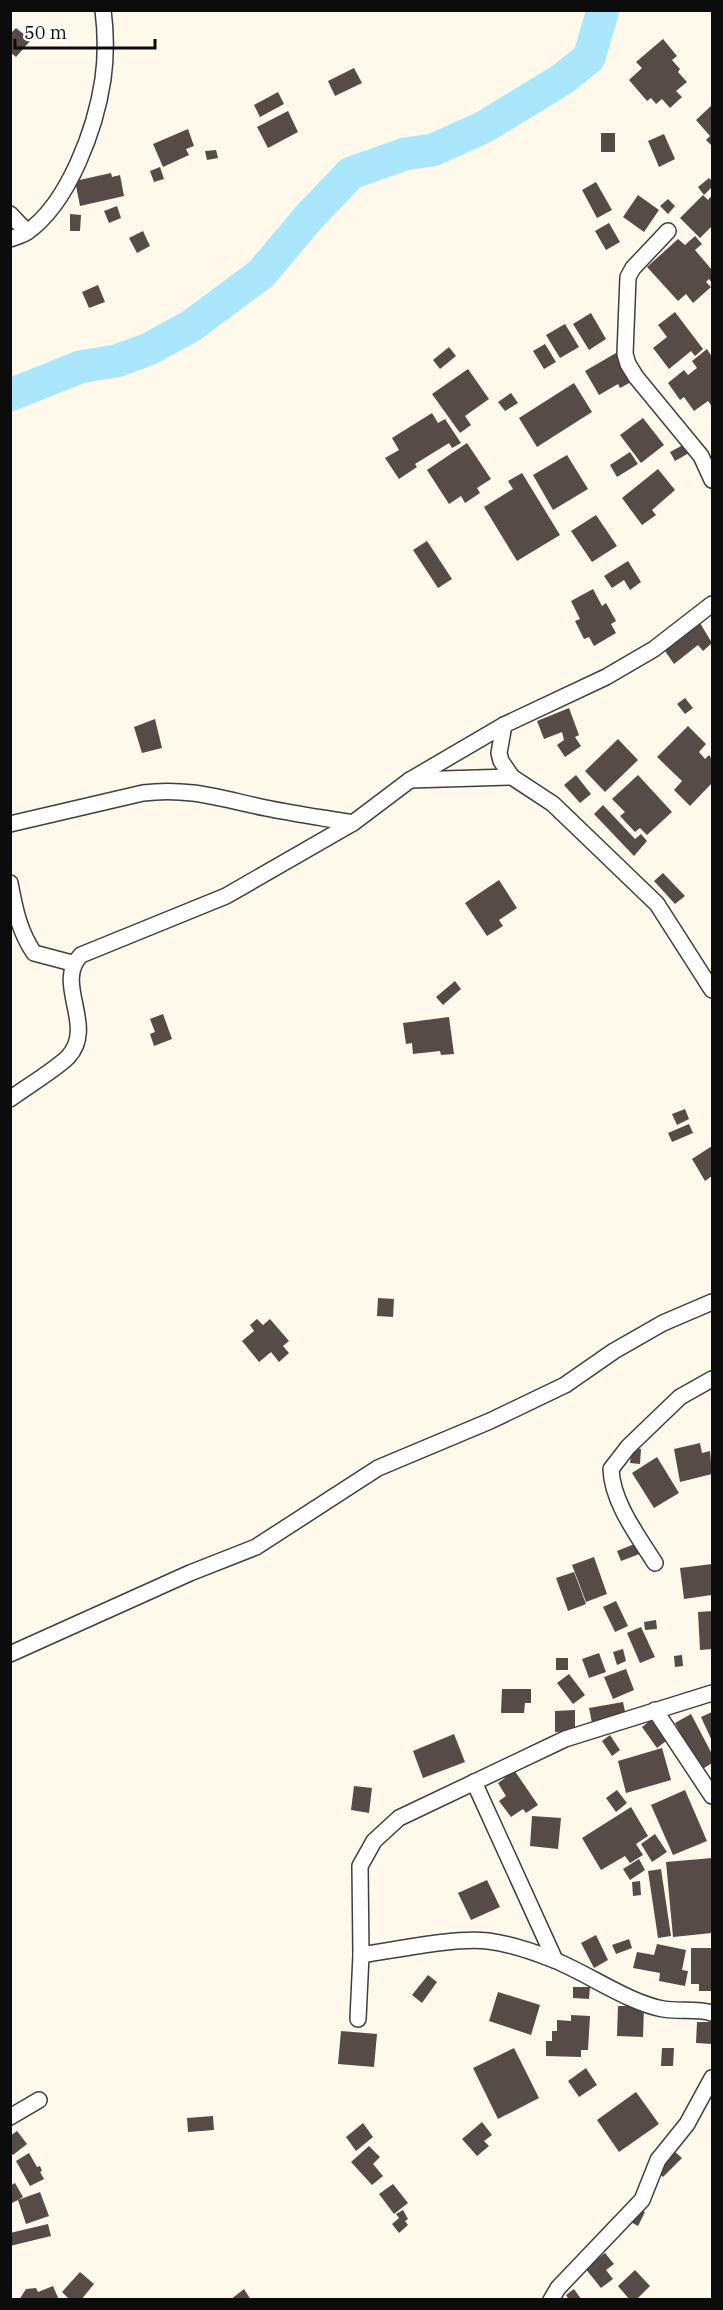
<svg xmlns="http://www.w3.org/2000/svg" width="723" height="2310" font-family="'IBM Plex Serif',serif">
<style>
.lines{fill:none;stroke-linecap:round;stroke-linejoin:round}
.river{stroke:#aae7fc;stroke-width:33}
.building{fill:#564b47}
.street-casing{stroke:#3f3f3f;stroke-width:18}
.street{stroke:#fff;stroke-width:15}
</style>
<rect width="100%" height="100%" fill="#fff9eb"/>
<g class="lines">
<path class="river" d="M10,395L80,367L116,361L149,349L191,326L261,274L309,217L351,173L405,154L433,150L484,127L561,80L589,58L603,10"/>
</g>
<g class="building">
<path d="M16,28L31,40L16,57L10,52V34Z"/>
<path d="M663,39L677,56L672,60L680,69L678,72L687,82L676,91L682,97L670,108L662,99L656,104L651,98L647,101L629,80L642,68L636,62Z"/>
<path d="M354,68L362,83L335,96L328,81Z"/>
<path d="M278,92L284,104L260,117L254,105Z"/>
<path d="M712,105V146L706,140L710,136L696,120Z"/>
<path d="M288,111L298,132L268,148L257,127Z"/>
<path d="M188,129L194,146L186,149L189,155L163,167L153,144Z"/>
<rect x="601" y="133" width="14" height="19"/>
<path d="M664,134L675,159L659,167L648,141Z"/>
<path d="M216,150L218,158L207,160L205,151Z"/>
<path d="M160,167L164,179L154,182L150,171Z"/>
<path d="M111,173L112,177L120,175L124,196L80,206L75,181Z"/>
<path d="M709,178L712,181V187L704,195L698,187Z"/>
<path d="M596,182L612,210L597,218L582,190Z"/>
<path d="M638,195L659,210L644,232L623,217Z"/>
<path d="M703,195L708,200L712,195V226L700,238L680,218Z"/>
<path d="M668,199L675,206L668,214L660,206Z"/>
<path d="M117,206L121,218L109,223L104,211Z"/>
<path d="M70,214L81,215L80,231H70Z"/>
<path d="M609,223L620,242L606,250L595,231Z"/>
<path d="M143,231L150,246L137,253L129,238Z"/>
<path d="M695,236L702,244L695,250L712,270V283L709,279L706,282L711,287L693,303L686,294L678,301L647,267L678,239L685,245Z"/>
<path d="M98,285L105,302L89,308L82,292Z"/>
<path d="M675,312L703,349L695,356L691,351L669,369L653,348L667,337L658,325Z"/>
<path d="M591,313L606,339L589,350L573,324Z"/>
<path d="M565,324L579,347L560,358L546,335Z"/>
<path d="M545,344L556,362L544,369L533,351Z"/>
<path d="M449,347L456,356L440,369L433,360Z"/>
<path d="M707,349L712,357V404L711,405L708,401L694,411L684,397L680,400L668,383L684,370L688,375L697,368L692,361Z"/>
<path d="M616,353L633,381L620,388L618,384L599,395L585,371Z"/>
<path d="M468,369L489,399L465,416L471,425L460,433L432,394Z"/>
<path d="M574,383L592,412L537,447L519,418Z"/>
<path d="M511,393L518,403L505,411L498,402Z"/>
<path d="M432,413L438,423L445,419L461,443L452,448L449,443L415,464L417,467L399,479L385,458L399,450L392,438Z"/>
<path d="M643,418L664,445L641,463L620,435Z"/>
<path d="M467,443L491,479L477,488L480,493L465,503L461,496L449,504L427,470Z"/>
<path d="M683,445L689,453L675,461L670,452Z"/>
<path d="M630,452L638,464L617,477L610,465Z"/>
<path d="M567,455L588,489L553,510L533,475Z"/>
<path d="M658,469L675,490L652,510L656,515L642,525L622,498Z"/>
<path d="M522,473L560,535L517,561L484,507L513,489L508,481Z"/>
<path d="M596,515L617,546L592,562L571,531Z"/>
<path d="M427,541L452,579L438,588L413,550Z"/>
<path d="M628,561L641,582L630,590L624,580L612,588L604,576Z"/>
<path d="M593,589L602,606L606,603L616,621L611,624L616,633L594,646L589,637L584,639L575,621L580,619L571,601Z"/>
<path d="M700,623L712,643L703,651L698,645L674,664L665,651Z"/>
<path d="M685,698L693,708L685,714L677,704Z"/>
<path d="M569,708L579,735L575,737L581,746L565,757L557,745L564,740L562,732L544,739L537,721Z"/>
<path d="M155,719L162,748L142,753L134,727Z"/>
<path d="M688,726L706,744L699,752L705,759L709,755L712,759V783L690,806L674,790L682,781L657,757Z"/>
<path d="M618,739L638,760L605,792L585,771Z"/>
<path d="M576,775L591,794L580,803L564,785Z"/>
<path d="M638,775L672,812L647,835L640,828L635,832L620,816L625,812L612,799Z"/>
<path d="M603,805L635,839L641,834L647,841L634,856L594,814Z"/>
<path d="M663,873L685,896L675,904L654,881Z"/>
<path d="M499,880L517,908L499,920L503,926L487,936L465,903Z"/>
<path d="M455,981L461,989L443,1005L436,997Z"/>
<path d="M163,1014L172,1039L154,1046L150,1034L155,1032L150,1019Z"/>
<path d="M449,1017L454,1054L441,1055L440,1051L413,1054L412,1043L406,1044L403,1023Z"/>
<path d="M685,1109L689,1119L677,1125L672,1114Z"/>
<path d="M689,1124L693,1133L672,1142L668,1133Z"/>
<path d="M712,1146V1176L705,1181L692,1159Z"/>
<path d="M378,1298L394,1299L393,1317L377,1316Z"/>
<path d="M257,1319L263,1325L270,1319L289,1341L283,1346L289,1353L279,1362L271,1352L259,1362L242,1341L254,1331L250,1325Z"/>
<path d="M700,1443L702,1453L710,1451L712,1474L680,1482L674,1449Z"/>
<path d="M632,1448L641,1449L640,1464L630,1463Z"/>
<path d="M657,1457L679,1493L654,1508L632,1473Z"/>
<path d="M637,1543L642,1553L621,1561L617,1551Z"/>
<path d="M594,1557L607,1594L586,1602L572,1565Z"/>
<path d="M712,1564V1595L684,1599L680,1568Z"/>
<path d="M574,1572L586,1604L568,1611L556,1578Z"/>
<path d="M616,1601L628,1626L615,1632L603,1607Z"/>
<path d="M712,1611V1649L700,1650L698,1612Z"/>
<path d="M656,1620L657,1629L645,1630L644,1622Z"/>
<path d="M641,1627L655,1657L640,1663L627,1633Z"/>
<path d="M623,1649L626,1661L617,1665L613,1652Z"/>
<path d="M599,1653L606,1672L589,1678L582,1659Z"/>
<path d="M682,1655L683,1666L675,1667L674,1656Z"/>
<rect x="556" y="1658" width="12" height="12"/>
<path d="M626,1669L634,1690L613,1699L604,1677Z"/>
<path d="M569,1674L585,1695L573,1704L557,1683Z"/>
<path d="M502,1689H531V1703H525L524,1713H501Z"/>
<path d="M623,1702L626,1716L592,1723L589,1708Z"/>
<path d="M575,1710V1731L555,1732V1711Z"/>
<path d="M712,1712V1741L701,1717Z"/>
<path d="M691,1714L712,1754V1763L701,1770L675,1723Z"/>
<path d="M651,1720L666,1741L657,1748L642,1727Z"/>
<path d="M454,1734L465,1762L423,1778L413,1751Z"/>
<path d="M610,1735L620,1750L612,1756L602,1741Z"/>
<path d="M662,1748L671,1780L626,1793L618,1761Z"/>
<path d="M512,1767L538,1805L526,1813L523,1809L511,1817L499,1801L506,1796L498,1783L505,1778L502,1774Z"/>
<path d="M354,1786L372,1788L369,1813L351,1810Z"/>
<path d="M617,1790L627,1803L616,1812L606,1798Z"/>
<path d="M685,1790L707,1841L673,1855L651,1805Z"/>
<path d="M631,1807L648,1836L636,1844L643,1855L630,1863L625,1856L601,1870L582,1838Z"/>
<path d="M532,1816L561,1818L558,1849L530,1846Z"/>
<path d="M655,1834L667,1852L652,1862L641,1844Z"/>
<path d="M712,1858V1933L673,1937L666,1862Z"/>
<path d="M639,1859L645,1870L630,1880L623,1869Z"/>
<path d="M661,1869L671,1936L658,1938L648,1871Z"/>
<path d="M487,1880L500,1907L471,1920L458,1893Z"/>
<path d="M640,1881L641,1895L633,1896L632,1882Z"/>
<path d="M596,1935L608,1960L594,1968L581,1943Z"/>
<path d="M629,1939L632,1948L616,1954L612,1945Z"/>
<path d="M657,1944L686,1950L682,1970L688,1971L685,1986L659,1981L660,1973L633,1968L637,1952L654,1955Z"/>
<path d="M691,1948H712V1991H699V1984H691Z"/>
<path d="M428,1975L437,1982L422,2003L412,1995Z"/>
<path d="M573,1987H590L589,1999L573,1998Z"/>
<path d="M498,1992L540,2005L531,2035L489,2021Z"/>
<path d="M618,2006H644L643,2037L617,2036Z"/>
<path d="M571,2015L590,2016L588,2050H581V2057L546,2056V2041H552V2031H557V2020L571,2021Z"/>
<path d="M697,2022H712V2044L696,2043Z"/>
<path d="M341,2031L377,2034L374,2067L338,2064Z"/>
<path d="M514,2048L539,2098L498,2119L473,2068Z"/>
<path d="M662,2048H674L673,2066H661Z"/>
<path d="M586,2068L597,2085L579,2097L568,2081Z"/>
<path d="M636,2092L659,2124L619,2152L597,2120Z"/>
<path d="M213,2116L214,2130L188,2132L187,2118Z"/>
<path d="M482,2122L492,2135L484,2141L489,2146L477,2156L462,2139Z"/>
<path d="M363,2123L373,2137L356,2151L346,2137Z"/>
<path d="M17,2131L27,2144L13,2155L10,2152V2136Z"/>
<path d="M369,2146L380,2157L373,2164L383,2176L372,2185L351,2162Z"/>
<path d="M674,2151L682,2158L663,2177L655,2169Z"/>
<path d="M29,2153L37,2167L40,2166L42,2171L40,2172L44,2179L30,2186L16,2161Z"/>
<path d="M15,2183L23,2197L18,2200L40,2192L49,2216L26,2224L18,2200L10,2204V2186Z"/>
<path d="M393,2184L408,2203L394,2214L379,2194Z"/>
<path d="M636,2208L645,2212L638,2226L629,2221Z"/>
<path d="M403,2210L408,2219L405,2221L408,2225L399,2233L392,2224L399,2218L396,2214Z"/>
<path d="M48,2224L51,2236L10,2246V2233Z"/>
<path d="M605,2253L614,2264L606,2270L613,2279L601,2288L585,2268Z"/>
<path d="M635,2270L650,2286L636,2300H630L618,2286Z"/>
<path d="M80,2272L94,2284L81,2300H70L62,2292Z"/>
<path d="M53,2286L59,2300H19L26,2289L36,2288L38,2292Z"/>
<path d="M244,2289L251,2300H230Z"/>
<path d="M574,2289L581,2299L580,2300H569L566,2295Z"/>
</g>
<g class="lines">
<defs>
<g id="street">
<path d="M10,214L27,232"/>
<path d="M668,231L633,268L628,277L625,354L628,364L636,377L701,456L712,480"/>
<path d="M10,239C16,237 23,235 27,232C69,203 96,127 103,79C106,57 106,33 103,10"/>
<path d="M712,604L654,649L606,677L504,725L499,753L501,761L512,777L553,804L657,904L712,990"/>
<path d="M410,780L512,777"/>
<path d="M10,824L143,793C189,787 222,799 266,808C295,814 324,818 353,823"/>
<path d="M10,883C15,909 19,931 34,953L72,963"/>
<path d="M10,1099C26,1087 55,1070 68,1057C97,1026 53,983 81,955L226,896L353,823L410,780L504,725"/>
<path d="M655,1563C638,1536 612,1502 611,1469L628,1447L680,1397L712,1379"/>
<path d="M10,1654L190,1573L256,1547L378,1468L490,1421L565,1385L614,1351L663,1323L712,1302"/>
<path d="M655,1710L712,1796"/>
<path d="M474,1782L555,1960"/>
<path d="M361,1955C396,1950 455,1937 488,1941C511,1944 534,1952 554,1960C587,1973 629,2003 663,2009C680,2012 695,2008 712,2013"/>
<path d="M358,2019L361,1955L360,1866L374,1841L399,1818L565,1739L712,1693"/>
<path d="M10,2117L39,2100"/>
<path d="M551,2300L558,2288L642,2200L658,2160L687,2124L712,2078"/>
</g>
</defs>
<use href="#street" class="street-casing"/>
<use href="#street" class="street"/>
</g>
<rect width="723" height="2310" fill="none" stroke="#0c0c0c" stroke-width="24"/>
<path d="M15 39v9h140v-9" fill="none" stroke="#0c0c0c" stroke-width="3"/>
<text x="24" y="39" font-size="18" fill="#0c0c0c" stroke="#ffffff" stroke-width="4.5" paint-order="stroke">50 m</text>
</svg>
